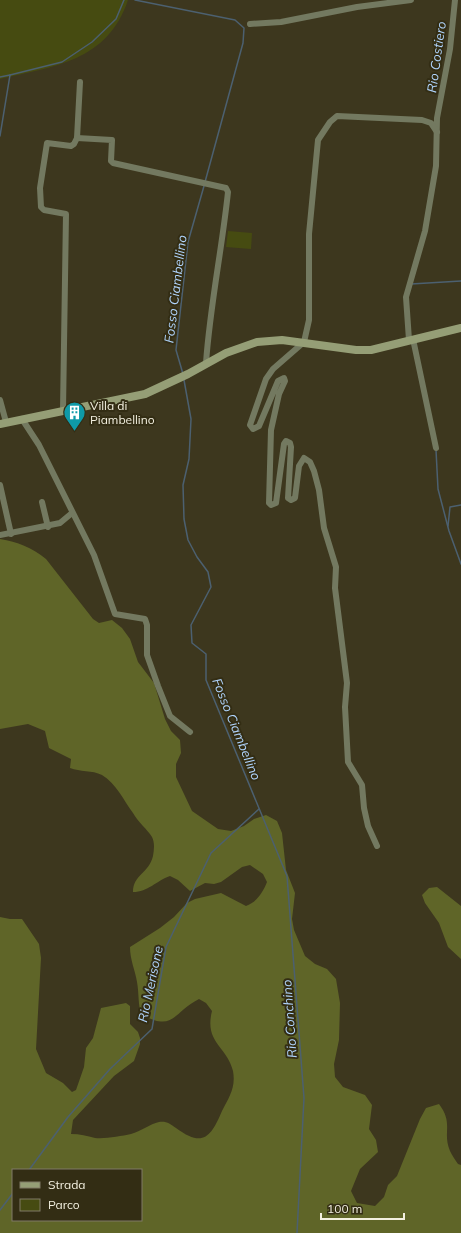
<svg xmlns="http://www.w3.org/2000/svg" width="461" height="1233" font-family="Mulish,sans-serif">
<style>
.green{fill:#464b11}
.forest{fill:#5f6528;fill-rule:evenodd}
.lines{fill:none;stroke-linecap:round;stroke-linejoin:round}
.stream{stroke:#4c6070;stroke-width:1.5}
.street{stroke:#737960;stroke-width:6}
.secondary{stroke:#959e76;stroke-width:8}
.labels{text-anchor:middle;dominant-baseline:central;stroke-width:4;stroke-linejoin:round;paint-order:stroke}
.poi-label{font-size:12px;fill:#f3f0e0;stroke:#332d14;text-anchor:start}
.water-label{font-size:13px;font-style:italic;fill:#b0d4fc;stroke:#332d14}
</style>
<rect width="100%" height="100%" fill="#3d371e"/>
<g class="green">
<path d="M0,0H128C107,62 54,66 0,79Z"/>
<path d="M228,231L252,233L251,249L226,247Z"/>
</g>
<g class="forest">
<path d="M0,539C18,542 31,547 46,559L93,619L99,623L112,620L122,628L130,639L138,662L154,683L165,719L171,731L180,740L181,753L176,764V777L192,811L218,829L231,831L244,826L254,819L266,815L277,821L282,833L286,870L295,893L292,919L294,930L305,956L315,964L327,969L336,979L340,1003L339,1040L334,1064L335,1077L343,1087L365,1095L372,1105L369,1129L376,1140L378,1152L360,1169L351,1191L357,1203L375,1206L384,1197L388,1185L397,1176L420,1119L426,1108L439,1104C454,1124 442,1132 450,1151C452,1155 455,1160 458,1164L461,1165V1233H0V917L10,919H22L39,944L41,958L36,1049L46,1073L63,1083L72,1092L76,1090L84,1067L86,1048L93,1038L101,1008L126,1003L130,1006V1024L138,1032L140,1038V1044L134,1061L114,1076L73,1120L71,1134C80,1134 87,1136 95,1138C106,1139 121,1136 131,1134C141,1131 150,1124 159,1122C167,1121 170,1124 176,1128C203,1148 211,1137 222,1111C229,1097 236,1088 233,1071C227,1046 204,1043 212,1011L206,1003L199,999C173,1012 174,1033 141,1014C138,1004 139,993 137,982C135,970 130,960 130,947L160,928L174,917L187,903L195,899L221,893L246,906C257,902 263,892 267,882L263,874L250,865L242,867L221,882L214,884L205,883L190,891L178,880L170,876C156,881 148,892 133,892C133,875 149,873 153,856C154,850 155,843 152,837C147,829 138,822 133,813C124,801 116,783 102,775C92,770 80,772 70,768L71,759L49,748L45,731L28,724L0,729ZM13,1170H141V1220H13Z"/>
<path d="M437,887L461,906V959L448,947L439,923L425,903L422,895L429,888Z"/>
</g>
<g class="lines">
<g class="stream">
<path d="M135,0L235,20L244,28L243,43L205,182"/>
<path d="M0,77L10,75"/>
<path d="M0,136L10,75L62,62L92,42L116,19L124,0"/>
<path d="M411,284L461,281"/>
<path d="M183,374L176,350L188,242L204,186"/>
<path d="M184,380L191,419L189,459L183,485L184,519L188,540L197,557L208,572L211,587L191,625L192,643L206,654V680L287,876L304,1098L297,1233"/>
<path d="M436,450L438,489L449,531L461,564"/>
<path d="M448,526L450,507L461,505"/>
<path d="M29,1170L68,1117L110,1069L152,1029L166,947L211,853L259,809"/>
<path d="M0,1210L13,1193"/>
</g>
<g class="street">
<path d="M250,24L281,22L357,7L411,0"/>
<path d="M77,138L112,140L111,161L113,163L226,188L228,192C222,249 210,306 206,363"/>
<path d="M413,339L436,448"/>
<path d="M409,340L406,297L425,231L436,166L437,118L450,49L455,0"/>
<path d="M0,400L6,422"/>
<path d="M63,410L66,214L44,210L41,207L40,188L47,143L71,146L74,144L77,138L80,82"/>
<path d="M22,419L39,445L94,555L115,614L145,619L147,625V655L158,686L170,716L190,732"/>
<path d="M0,485L11,534"/>
<path d="M42,502L48,527"/>
<path d="M0,535L60,523L72,513"/>
<path d="M377,846L368,826L364,808L362,785L348,762L345,707L347,683L335,588L336,567L324,528L319,490L314,471L310,462L304,458L299,466L295,498L291,500L288,498L291,447L290,443L286,441L284,444L276,503L271,505L269,503L271,430L279,394L285,381L284,378L278,381L259,426L253,429L250,425L266,379L273,369L304,342L309,320V234L318,140L330,122L337,116L422,120L431,123L437,132"/>
</g>
<path class="secondary" d="M0,424L145,394L188,374L226,353L257,342L282,340L356,350H371L461,328"/>
</g>
<defs>
<symbol id="building-pin" viewBox="-11 -11 22 30"><path d="M0 17L-7.5 6A9.5 9.5 0 1 1 7.5 6Z" fill="#0f9aa8" stroke="#332d14"/><path d="M-4-6H4V6H1V3H-1V6H-4ZM-2.5-4.3h1.7v1.8h-1.7ZM.8-4.3h1.7v1.8H.8ZM-2.5-1h1.7V.8h-1.7ZM.8-1h1.7V.8H.8Z" fill="#fff"/></symbol>
</defs>
<g fill-rule="evenodd">
<use href="#building-pin" x="62" y="400" width="25" height="34"/>
</g>
<g class="labels">
<g class="poi-label">
<text x="90" y="405">Villa di<tspan x="90" dy="14">Piambellino</tspan></text>
</g>
<g class="water-label">
<text transform="translate(436 57) rotate(-82)">Rio Costiero</text>
<text transform="translate(175 289) rotate(-83)">Fosso Ciambellino</text>
<text transform="translate(237 729) rotate(68)">Fosso Ciambellino</text>
<text transform="translate(150 984) rotate(-78)">Rio Merisone</text>
<text transform="translate(289 1019) rotate(-94)">Rio Conchino</text>
</g>
</g>
<rect x="12" y="1169" width="130" height="52" fill="#332d14" stroke="#807b66"/>
<rect x="20" y="1182" width="20" height="6" fill="#959e76" stroke="#807b66"/>
<text x="48" y="1189" font-size="12" fill="#f3f0e0">Strada</text>
<rect x="20" y="1199" width="20" height="12" fill="#464b11" stroke="#807b66"/>
<text x="48" y="1209" font-size="12" fill="#f3f0e0">Parco</text>
<path d="M321 1213v6h83v-6" fill="none" stroke="#f3f0e0" stroke-width="2"/>
<text x="327" y="1213" font-size="12" fill="#f3f0e0" stroke="#332d14" stroke-width="3" paint-order="stroke">100 m</text>
</svg>
